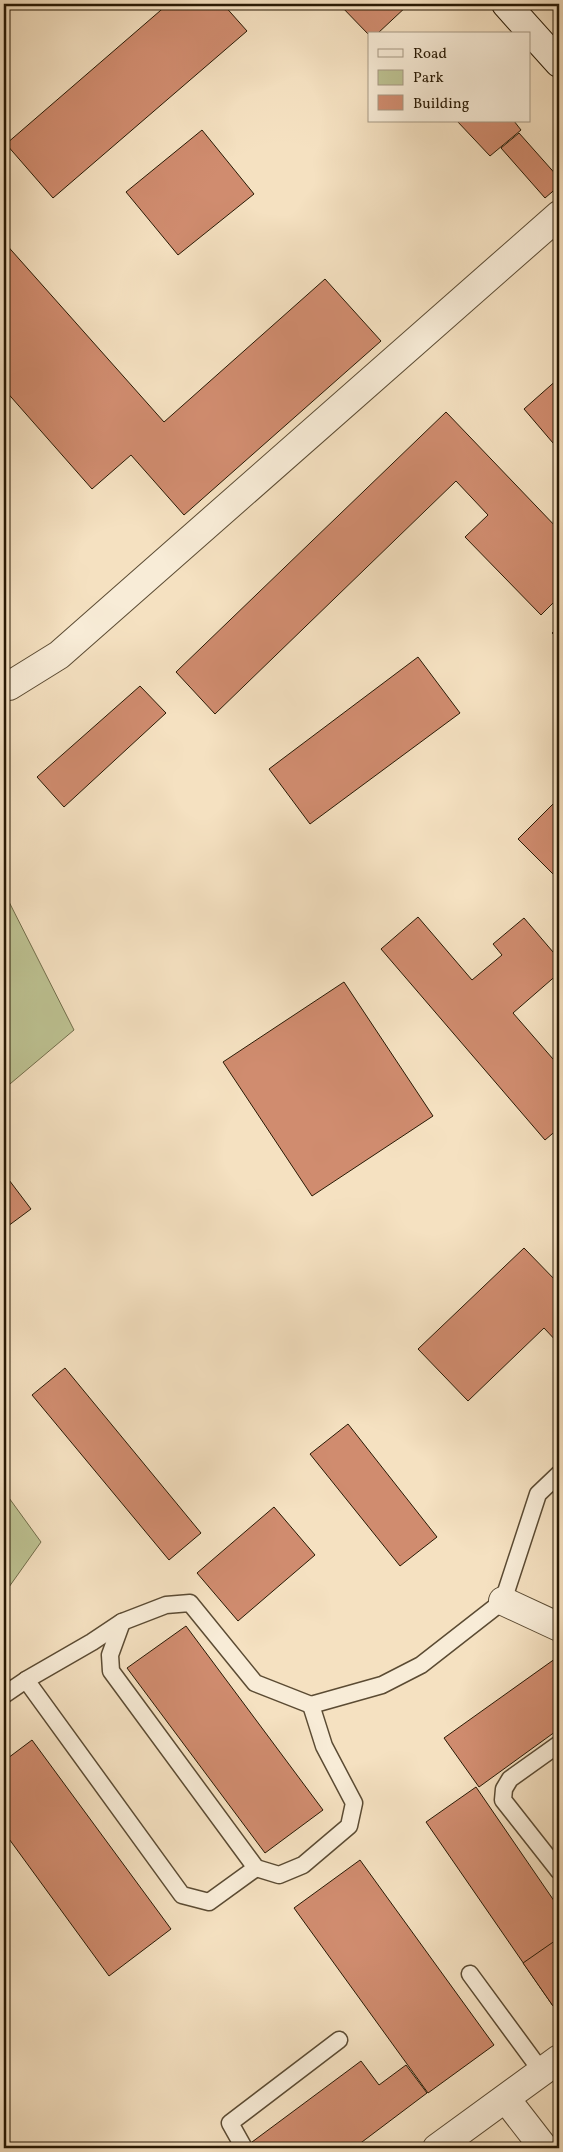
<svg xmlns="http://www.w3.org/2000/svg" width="563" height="2152" font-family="Vollkorn,serif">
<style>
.green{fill:#bdc292;stroke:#726e4b}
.building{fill:#d08c6f;stroke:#281904}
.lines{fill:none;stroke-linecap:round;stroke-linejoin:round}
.lane-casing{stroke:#5b4b33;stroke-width:19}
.street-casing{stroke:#5b4b33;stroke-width:30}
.secondary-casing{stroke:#281904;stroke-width:30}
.lane{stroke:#f8ecd7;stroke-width:16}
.street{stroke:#f8ecd7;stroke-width:28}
.secondary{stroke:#f8ecd7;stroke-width:28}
</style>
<rect width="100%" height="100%" fill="#f5e1c1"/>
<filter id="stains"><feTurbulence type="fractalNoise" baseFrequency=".004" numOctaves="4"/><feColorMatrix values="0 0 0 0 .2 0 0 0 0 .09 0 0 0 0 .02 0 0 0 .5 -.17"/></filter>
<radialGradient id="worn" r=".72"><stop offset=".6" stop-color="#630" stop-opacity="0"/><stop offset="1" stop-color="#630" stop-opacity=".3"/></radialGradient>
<g class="green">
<path d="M4,892L74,1030L4,1089Z"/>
<path d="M4,1491L41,1542L4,1594Z"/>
</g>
<g class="building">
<path d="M168,4H223L247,31L53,198L6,144Z"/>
<path d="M339,4H407L408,5L377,34L369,35Z"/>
<path d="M457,121H514L521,130L490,156Z"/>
<path d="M202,130L254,194L178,255L126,192Z"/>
<path d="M519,133L559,178V186L545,198L501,148Z"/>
<path d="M4,242L164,422L325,279L381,341L184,515L131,455L92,489L4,389Z"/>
<path d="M559,378V450L524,409Z"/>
<path d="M446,412L559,530V597L541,615L465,537L488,515L456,481L215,714L176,672Z"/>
<path d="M559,626V640L552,633Z"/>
<path d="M418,657L460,713L310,824L269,769Z"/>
<path d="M140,686L166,713L64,807L37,777Z"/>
<path d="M559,798V880L518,839Z"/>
<path d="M418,917L472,980L502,955L493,944L524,918L559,959V973L513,1013L553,1059L559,1054V1128L545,1140L381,949Z"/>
<path d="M344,982L433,1116L312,1196L223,1062Z"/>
<path d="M6,1176L31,1209L4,1229V1178Z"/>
<path d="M524,1248L559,1284V1344L544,1328L468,1401L418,1349Z"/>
<path d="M65,1368L201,1533L169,1560L32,1395Z"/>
<path d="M348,1424L437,1537L400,1566L310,1454Z"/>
<path d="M274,1507L315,1555L238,1621L197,1573Z"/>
<path d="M186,1626L323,1810L265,1853L127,1668Z"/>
<path d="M559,1656V1729L479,1787L444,1738Z"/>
<path d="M32,1740L171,1929L109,1976L4,1832V1761Z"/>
<path d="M476,1787L559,1908V2002L553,2006L426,1822Z"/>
<path d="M360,1860L494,2045L428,2093L294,1908Z"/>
<path d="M559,1938V2002L553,2006L523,1963Z"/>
<path d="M361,2061L379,2085L406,2065L427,2093L354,2148H257L252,2142Z"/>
</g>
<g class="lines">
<defs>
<g id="lane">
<path d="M122,1622L110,1655L111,1671L256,1868L279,1875L303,1865L349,1826L354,1803L324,1746L311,1705"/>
<path d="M26,1680L182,1895L209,1902L256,1868"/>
<path d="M4,1695L26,1680L92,1642L122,1622L166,1605L190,1603L255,1683L311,1705L382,1685L421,1665L503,1601L538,1494L559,1474"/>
<path d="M559,1744L510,1779L504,1789L503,1800L559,1871"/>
<path d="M470,1974L542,2072"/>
<path d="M244,2148L230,2123L339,2040"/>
</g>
<g id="street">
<path d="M4,685L9,686L59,655L559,215"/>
<path d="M503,1601L559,1627"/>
<path d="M506,2099L544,2148"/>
<path d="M437,2148L559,2059"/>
</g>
<path id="secondary" d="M506,4L559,63"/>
</defs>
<use href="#lane" class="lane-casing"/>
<use href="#street" class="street-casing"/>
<use href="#secondary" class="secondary-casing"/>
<use href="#lane" class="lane"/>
<use href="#street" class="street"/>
<use href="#secondary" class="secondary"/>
</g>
<rect width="563" height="2152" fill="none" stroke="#f5e1c1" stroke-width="20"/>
<rect x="5" y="5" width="553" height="2142" fill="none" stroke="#281904" stroke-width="2.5"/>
<rect x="10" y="10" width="543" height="2132" fill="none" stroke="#281904"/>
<rect x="368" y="32" width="162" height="90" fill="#f8ecd7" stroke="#a59883"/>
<rect x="378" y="49" width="25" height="8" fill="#f8ecd7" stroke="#a59883"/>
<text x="413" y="58" font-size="15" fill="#281904">Road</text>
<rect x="378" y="70" width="25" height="15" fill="#bdc292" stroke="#a59883"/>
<text x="413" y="82" font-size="15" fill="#281904">Park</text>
<rect x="378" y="95" width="25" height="15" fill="#d08c6f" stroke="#a59883"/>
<text x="413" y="108" font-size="15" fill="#281904">Building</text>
<rect width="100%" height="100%" filter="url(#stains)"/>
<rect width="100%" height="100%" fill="url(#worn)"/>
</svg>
